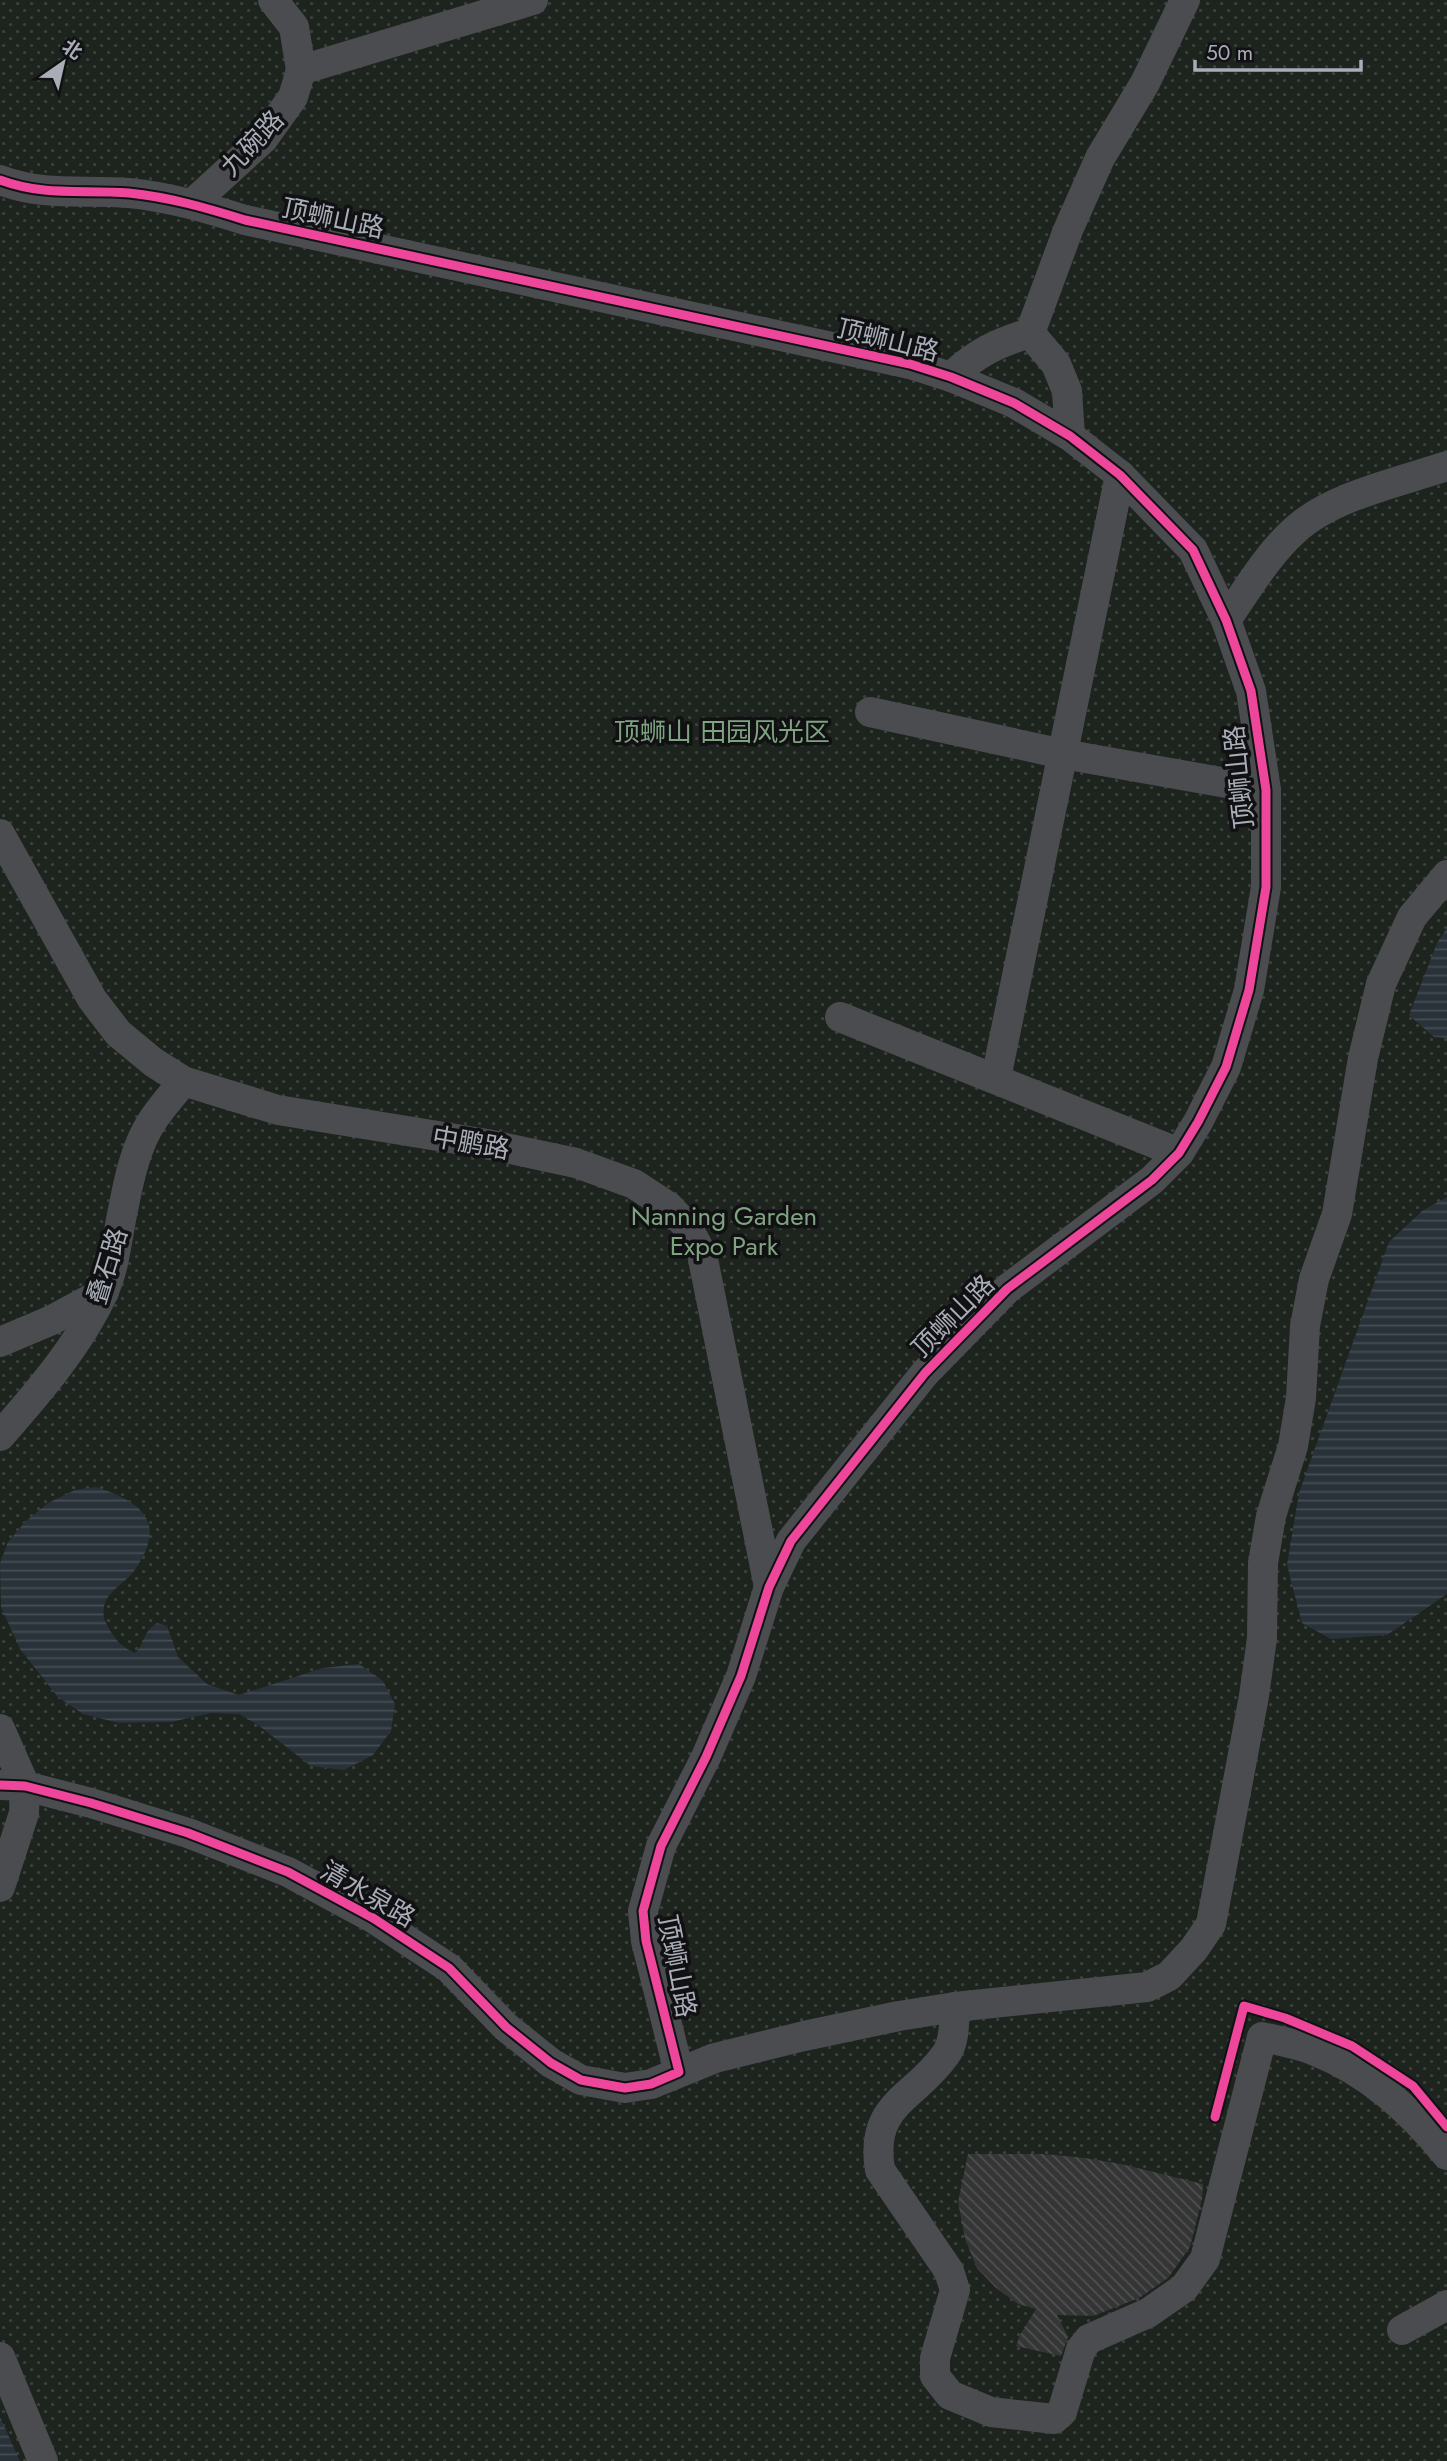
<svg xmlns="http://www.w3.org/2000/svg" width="1447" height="2461" font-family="Jost,'Noto Sans SC',sans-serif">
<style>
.park{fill:url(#park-dots)}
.water{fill:url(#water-rules)}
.building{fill:url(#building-back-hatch)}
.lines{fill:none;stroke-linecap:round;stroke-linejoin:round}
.minor{stroke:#4b4c50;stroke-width:30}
.cycleway-casing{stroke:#111113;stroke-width:13}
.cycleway{stroke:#ed469a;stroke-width:9}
.labels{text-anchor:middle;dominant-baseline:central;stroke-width:7;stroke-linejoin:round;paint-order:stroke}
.street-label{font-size:26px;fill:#a8adb8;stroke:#111113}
.park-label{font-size:26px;fill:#7fa381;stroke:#111113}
</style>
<defs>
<pattern id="park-dots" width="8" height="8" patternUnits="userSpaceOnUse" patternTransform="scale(1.75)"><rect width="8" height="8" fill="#1d241e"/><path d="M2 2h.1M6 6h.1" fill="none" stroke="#3b413d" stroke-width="1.8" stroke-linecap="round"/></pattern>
<pattern id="water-rules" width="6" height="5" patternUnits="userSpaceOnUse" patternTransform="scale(1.75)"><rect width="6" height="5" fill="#2a3239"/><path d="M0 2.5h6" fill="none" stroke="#464d54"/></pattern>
<pattern id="building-back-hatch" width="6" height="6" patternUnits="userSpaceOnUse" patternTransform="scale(1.75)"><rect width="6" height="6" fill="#353536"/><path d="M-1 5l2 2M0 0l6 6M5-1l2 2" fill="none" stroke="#4f5051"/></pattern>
</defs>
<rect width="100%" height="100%" fill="#171717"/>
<rect class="park" x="0" y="0" width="1447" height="2461"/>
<g class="water">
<path d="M1447,928V1038L1434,1037L1409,1015L1437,943Z"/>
<path d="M1447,1197V1594L1387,1635L1331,1639L1302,1623L1287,1565L1299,1493L1389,1242L1422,1211Z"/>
<path d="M96,1487C143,1502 168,1523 134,1571C125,1583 106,1592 104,1607C102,1618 106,1623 111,1632C117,1642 124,1648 135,1653C147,1642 140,1635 157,1623L167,1626L178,1657L207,1684L239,1695L323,1668L359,1664L383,1681L395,1704L391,1731L373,1755L344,1770L311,1766L258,1725L239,1714L211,1713L171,1722L119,1723L83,1714L58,1697L20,1649L1,1607L0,1563L8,1542L25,1522L48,1503L75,1490Z"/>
<path d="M0,2417L20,2461H0Z"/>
</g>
<path class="building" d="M968,2154H1043L1085,2158L1121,2164L1203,2184L1202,2199L1190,2247L1168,2278L1139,2298L1093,2316L1057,2315L1068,2337L1061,2356L1016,2346L1020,2335L1036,2309L1018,2304L995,2287L977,2268L965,2239L958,2202Z"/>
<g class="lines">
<g class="minor">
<path d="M301,70L533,0"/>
<path d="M0,180C46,197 83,189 129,193C169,197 207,208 245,220L910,364L951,377L1014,403L1070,436L1120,475L1193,550L1226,620L1251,691L1266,790V887L1249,990L1226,1067L1198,1122L1179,1153L1152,1180L1007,1289L925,1373L791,1541L769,1587L741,1676L706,1757L661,1846L643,1911L646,1941L679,2072"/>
<path d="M193,203L263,139L293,97L301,70L294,27L273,0"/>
<path d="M951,377C976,353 997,343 1030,333"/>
<path d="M1070,436L1067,391L1056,364L1030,333L1068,230L1100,158L1145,83L1185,0"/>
<path d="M1226,620C1247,590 1267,555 1295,530C1332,496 1399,482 1447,466"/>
<path d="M870,712L1063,754L1266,790"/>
<path d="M0,834L92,999L118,1033L153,1062L183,1081L278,1110L487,1144L576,1163L634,1184L669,1207L687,1226L702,1254L769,1587"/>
<path d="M840,1017L1179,1153"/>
<path d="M996,1078L1120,475"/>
<path d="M0,1342L52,1320L104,1292"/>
<path d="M0,1436C37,1394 80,1344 103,1293C116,1265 117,1235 124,1205C129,1178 136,1146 151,1123C160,1108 173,1095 183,1081"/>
<path d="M0,1729L25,1786L24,1813L0,1887"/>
<path d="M0,1785L25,1786L91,1803L188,1833L288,1872L373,1918L449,1968L506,2027L551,2063L581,2080L625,2088L651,2084L715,2058L804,2036L899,2016L955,2007L1147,1987L1169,1976L1194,1949L1211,1924L1254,1696L1262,1638L1263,1563L1271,1516L1293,1446L1301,1398L1305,1326L1314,1279L1337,1214L1363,1058L1381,984L1412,917L1447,875"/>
<path d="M955,2007C954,2021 955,2042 946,2054C914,2100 869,2103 880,2170L949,2271L955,2290L935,2358V2376L950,2395L991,2412L1054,2419L1062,2412L1081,2349L1089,2339L1148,2313L1184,2288L1205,2259L1262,2037C1279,2041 1299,2044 1315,2051C1369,2072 1411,2111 1447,2155"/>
<path d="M1402,2330L1447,2305"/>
<path d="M0,2357L43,2461"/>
</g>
<defs>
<g id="cycleway">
<path d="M0,180C46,197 83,189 129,193C169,197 207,208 245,220L910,364L951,377L1014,403L1070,436L1120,475L1193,550L1226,620L1251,691L1266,790V887L1249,990L1226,1067L1198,1122L1179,1153L1152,1180L1007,1289L925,1373L791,1541L769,1587L741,1676L706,1757L661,1846L643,1911L646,1941L679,2072L651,2084L625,2088L581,2080L551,2063L506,2027L449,1968L373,1918L288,1872L188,1833L91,1803L25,1786L0,1785"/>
<path d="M1215,2117L1244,2006L1285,2018L1352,2046L1413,2086L1447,2127"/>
</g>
</defs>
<use href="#cycleway" class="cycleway-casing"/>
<use href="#cycleway" class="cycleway"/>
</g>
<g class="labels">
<g class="street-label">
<text transform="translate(252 143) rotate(-47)">九碗路</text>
<text transform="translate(333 218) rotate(12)">顶蛳山路</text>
<text transform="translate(888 340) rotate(14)">顶蛳山路</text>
<text transform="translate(1239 777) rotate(-96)">顶蛳山路</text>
<text transform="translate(471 1143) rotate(10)">中鹏路</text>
<text transform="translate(107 1266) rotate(-73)">叠石路</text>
<text transform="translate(953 1316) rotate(-45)">顶蛳山路</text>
<text transform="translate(368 1894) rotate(30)">清水泉路</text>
<text transform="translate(677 1966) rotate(79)">顶蛳山路</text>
</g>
<g class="park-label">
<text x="722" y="732">顶蛳山 田园风光区</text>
<text x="724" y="1216">Nanning Garden<tspan x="724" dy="30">Expo Park</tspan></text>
</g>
</g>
<g transform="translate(63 63) rotate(34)" stroke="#111113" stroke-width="5" paint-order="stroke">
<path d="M0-5L12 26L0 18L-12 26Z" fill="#a8adb8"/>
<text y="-10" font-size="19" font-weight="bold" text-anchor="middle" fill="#a8adb8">北</text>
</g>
<path d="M1195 60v10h166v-10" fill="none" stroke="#a8adb8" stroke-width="3.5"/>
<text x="1206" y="60" font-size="21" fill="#a8adb8" stroke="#111113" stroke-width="5" paint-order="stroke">50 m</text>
</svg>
